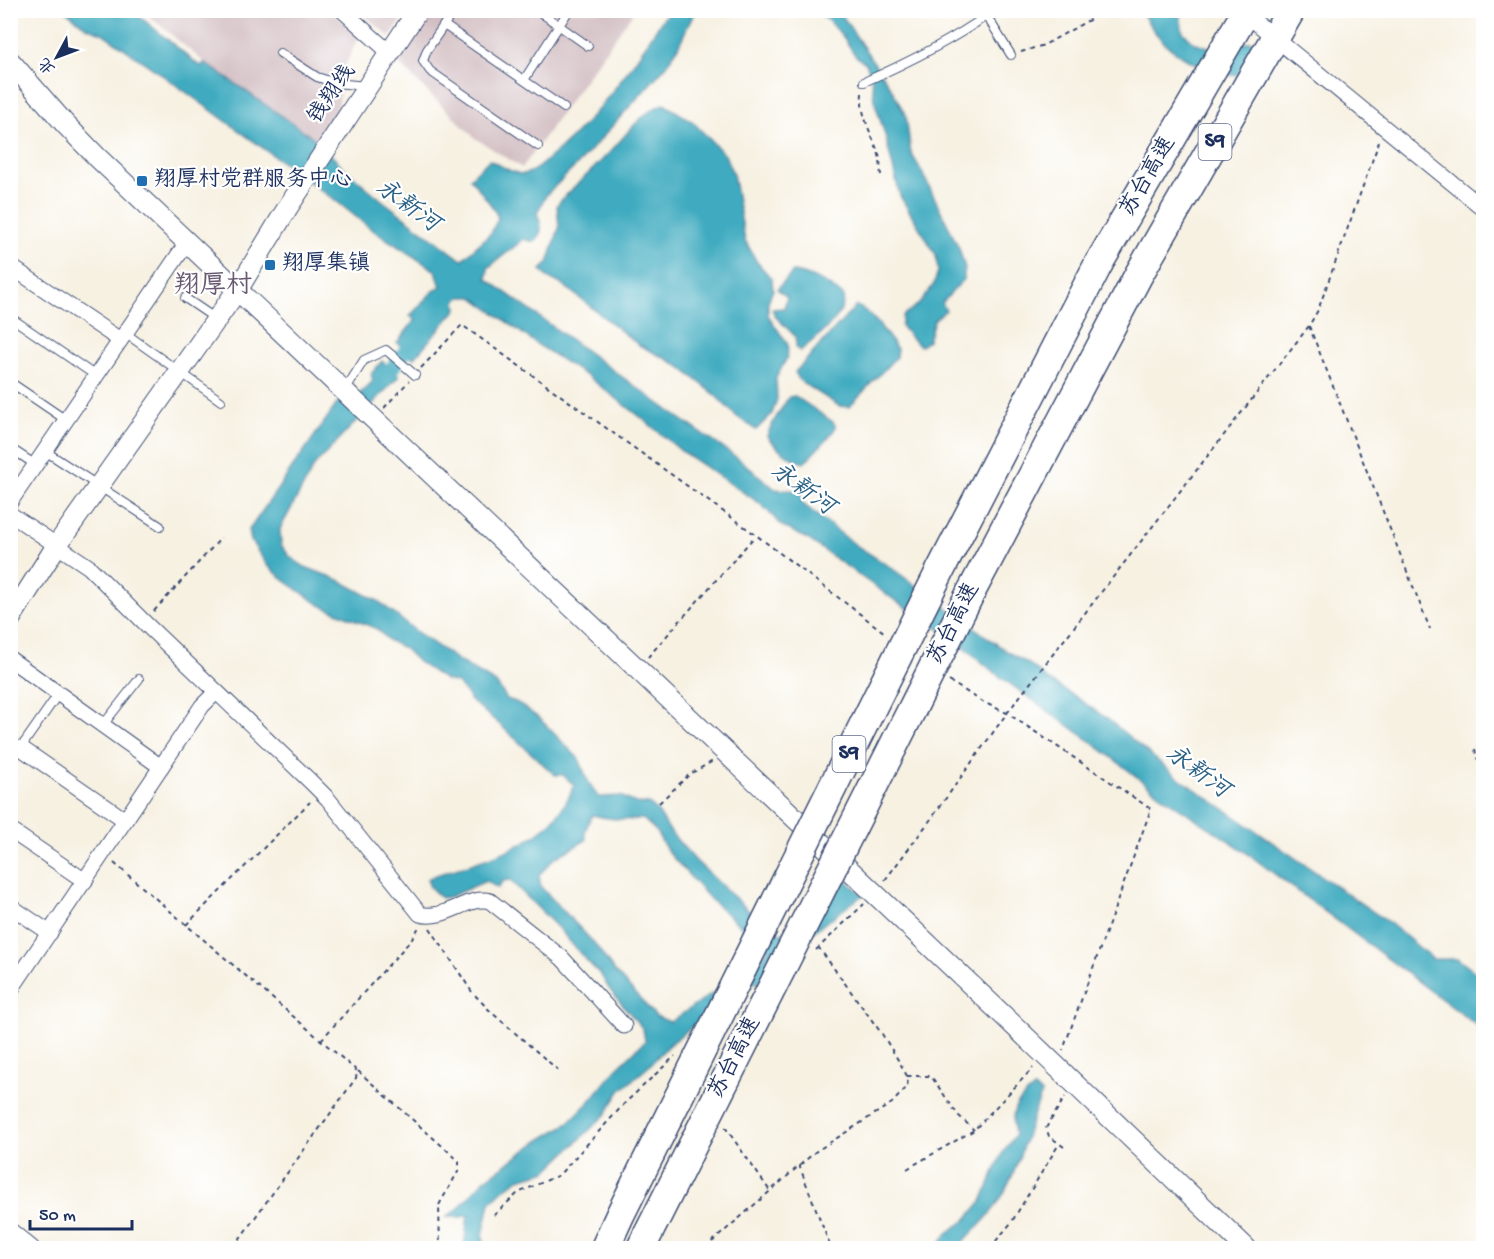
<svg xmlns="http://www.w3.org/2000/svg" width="1494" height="1259" font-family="'Gochi Hand','LXGW WenKai TC',sans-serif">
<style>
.industrial{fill:#d2bec2}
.water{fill:#40abc0;stroke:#2e6d8f;stroke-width:1.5;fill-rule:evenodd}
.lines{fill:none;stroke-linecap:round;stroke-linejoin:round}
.canal{stroke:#40abc0;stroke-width:15}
.service-casing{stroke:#3c4c72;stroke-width:10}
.minor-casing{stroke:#3c4c72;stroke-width:17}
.tertiary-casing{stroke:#3c4c72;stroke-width:22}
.motorway-casing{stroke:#3c4c72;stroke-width:31}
.path{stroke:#3c4c72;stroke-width:2;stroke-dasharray:4.5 4.5;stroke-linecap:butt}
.service{stroke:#fff;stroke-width:8}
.minor{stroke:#fff;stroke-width:15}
.tertiary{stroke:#fff;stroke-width:20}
.motorway{stroke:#fff;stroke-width:28}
.motorway-bridge-casing{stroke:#3c4c72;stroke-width:31;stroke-linecap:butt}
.motorway-bridge{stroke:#fff;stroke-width:28}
.poi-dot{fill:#1f6fb2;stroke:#fff;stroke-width:2}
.labels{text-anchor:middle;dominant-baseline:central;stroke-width:4.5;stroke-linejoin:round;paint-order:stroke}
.shield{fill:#fff;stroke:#5f6d8e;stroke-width:1.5}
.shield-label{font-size:21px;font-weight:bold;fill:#1b2f5e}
.street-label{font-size:22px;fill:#1b2f5e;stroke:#fff}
.poi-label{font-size:22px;fill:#1b2f5e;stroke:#fff;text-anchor:start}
.water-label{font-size:24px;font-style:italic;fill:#2a6185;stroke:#fff}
.quarter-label{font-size:26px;fill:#675971;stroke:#fff}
</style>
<rect width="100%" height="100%" fill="#fff"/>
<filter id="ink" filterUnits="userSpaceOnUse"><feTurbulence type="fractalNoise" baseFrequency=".0167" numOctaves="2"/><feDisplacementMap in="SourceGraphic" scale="12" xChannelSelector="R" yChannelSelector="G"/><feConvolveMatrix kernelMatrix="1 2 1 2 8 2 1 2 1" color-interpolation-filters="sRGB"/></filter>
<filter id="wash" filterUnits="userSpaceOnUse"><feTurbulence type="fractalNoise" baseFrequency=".008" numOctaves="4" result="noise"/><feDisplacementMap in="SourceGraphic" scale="24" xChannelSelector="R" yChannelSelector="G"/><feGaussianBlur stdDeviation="1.35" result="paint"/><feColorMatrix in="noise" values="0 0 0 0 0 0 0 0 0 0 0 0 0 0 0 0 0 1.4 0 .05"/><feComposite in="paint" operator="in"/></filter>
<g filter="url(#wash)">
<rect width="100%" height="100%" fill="#f7f1e2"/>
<g class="industrial">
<path d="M143,11H330L359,35L341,76L338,112L315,139L205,63Z"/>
<path d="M359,11H408L390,37Z"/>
<path d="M429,11H634L522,168L475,138L396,61Z"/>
</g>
<g class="water">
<path d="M66,11H133L200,66L205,63L315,139L346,170L383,201L462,260L491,233L498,218C495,207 478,189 470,178L489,160C500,164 511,174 523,174C533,173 543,164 550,157C581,132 607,100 630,68C644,49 655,29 669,11H695L677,49L667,65L581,161L547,194L537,213C542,225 544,233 534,242L524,239L488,268L487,279L668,410L739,459L775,489L800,491L803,504L857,546L886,564L1008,652L1031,665L1049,681L1073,695L1109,720L1175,775L1391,924L1433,959H1458L1483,978V1030L1244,851L1160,795L1097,746L996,674L954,639L890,597L809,540L782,526L761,504L681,451L643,419L587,376L538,345L473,297H461L456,301L457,309L414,358L406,353L402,356L399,352L402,347L397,343L415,320L410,316L432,292L441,287L436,271L371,229L340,204L172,82L102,33L86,27Z"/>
<path d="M816,11H839L891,88L906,116L911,153L921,170L959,248L965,268L963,280L942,303L946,310L934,320L928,341L921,346L913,340L901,326L903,316L920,303L934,284L938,271L936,255L900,196L885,135L874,100L872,80L866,63C853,57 852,49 844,38C836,28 826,18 816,11Z"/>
<path d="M1141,11H1179L1183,32L1193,42L1212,48H1231L1250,41L1258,45L1251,68C1246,71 1240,75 1234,75C1225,76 1219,73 1211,70C1176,58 1159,42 1141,11Z"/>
<path d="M664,104L692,121L725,155L733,174L745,240L757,262L772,279L773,290L768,302V315L788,345L787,358L776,378L777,399L772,414L756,430L736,416L713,393L676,364L639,345L563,285L547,277L541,270L548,263L559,228L557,205C572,188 590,173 606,156C625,138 639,113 664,104Z"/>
<path d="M793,272C812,274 828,285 843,295C848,316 814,339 800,351L796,347V337L775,316L772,309L784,308L787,297L777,289Z"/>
<path d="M856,306C870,309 888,336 897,349L896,357L849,407L839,406L800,381L795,372Z"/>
<path d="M382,361L399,376L315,465L280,529L281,545L290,557L305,567L339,580L378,601L417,632L462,663L496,683L507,699L516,702L539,718L579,759L588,781L598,797L621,796L635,803L649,804L658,812L672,834L696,861L769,930L782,933L805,912L846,880L863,895L817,929L762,980L736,992L670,1044L647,1068L620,1091L605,1115L547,1171L519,1179L502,1191L490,1203L483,1235L485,1248H464L468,1215L460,1217H446L456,1211L483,1181L537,1142L567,1124L590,1101L616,1069L645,1041L643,1029L610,990L601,975L584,958L560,930L510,880L503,881L498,888L486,881L449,897L441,898L430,887L427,879C438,873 450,871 462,867C510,851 555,837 574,785L563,775H555L498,723L471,701L465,692L457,683L445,680L418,662L404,648L389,641L377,629L320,605L285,581L267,565L251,541L249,530L341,398L348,405L373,381L371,374ZM592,815C609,819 625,821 643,819L655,830L668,852L711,900L768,950L756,964L670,1022L656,1016L615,972L594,943L541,887L539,875L555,858L586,840L585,831Z"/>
<path d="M795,396L833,422L836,427L829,437L804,463C790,459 776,448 767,436C770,426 783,406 789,397Z"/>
<path d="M1034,1088L1042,1094C1025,1130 1020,1171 997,1204C986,1221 970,1235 956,1248H937L947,1233L966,1220L982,1201L1002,1154L1015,1135C1010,1109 1014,1104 1034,1088Z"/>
</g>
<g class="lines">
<path class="canal" d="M379,385L414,340"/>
</g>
</g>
<g filter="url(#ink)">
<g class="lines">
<defs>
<g id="service">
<path d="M454,10L427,50L423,61L430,71L538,146"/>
<path d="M537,10L588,46"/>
<path d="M983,10L1011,55"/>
<path d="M444,25L564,108"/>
<path d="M280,53L317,77L336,83L366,86"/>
<path d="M524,80L569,10"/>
<path d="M864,82C907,63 948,43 986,16"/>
<path d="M185,298L216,319"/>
<path d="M10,317L96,376"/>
<path d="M125,333L221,401"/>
<path d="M10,382L66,420"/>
<path d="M345,390L364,360L386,350L415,375"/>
<path d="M10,448L36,465"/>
<path d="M45,451L160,526"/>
<path d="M103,725L139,679"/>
<path d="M10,763L59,693"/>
</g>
<g id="minor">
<path d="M342,10L390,53"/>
<path d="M1242,11L1484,209"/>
<path d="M10,266L120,340"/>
<path d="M10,502L188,241"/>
<path d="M10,514L89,567L150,628L310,781L328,799L420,914C445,921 468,895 490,901L562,958L624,1026"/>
<path d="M10,659L161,767"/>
<path d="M21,748L125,820"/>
<path d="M10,830L85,881"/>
<path d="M10,906L50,933"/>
<path d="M10,991L202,706L216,692"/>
<path d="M10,1230L32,1248"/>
</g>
<g id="tertiary">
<path d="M10,61L65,124L97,157L1006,1018L1246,1248"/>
<path d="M10,619L57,545L238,289L288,207L418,10"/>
</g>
<g id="motorway">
<path d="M1099,263L1247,10"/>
<path d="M971,592L1139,274L1291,10"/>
</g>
</defs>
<use href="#service" class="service-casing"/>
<use href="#minor" class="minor-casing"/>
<use href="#tertiary" class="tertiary-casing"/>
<use href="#motorway" class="motorway-casing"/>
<g class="path">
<path d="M1021,52L1044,45L1107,10"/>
<path d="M862,93C860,116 872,134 879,155C881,161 880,168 881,175"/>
<path d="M1309,326L1430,629"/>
<path d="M421,368L462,325L756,535L885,633"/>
<path d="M384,408L409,381"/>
<path d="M154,611L221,538"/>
<path d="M648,657L755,536"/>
<path d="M949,681L983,702L1007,713L1151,809L1063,1050"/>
<path d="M1475,749L1477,758L1484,765"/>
<path d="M659,803L690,774L713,761"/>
<path d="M114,863L357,1071L356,1078L233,1248"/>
<path d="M885,880L931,819L1007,713L1309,326L1318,310L1379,142"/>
<path d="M186,925L310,802"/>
<path d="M430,928L472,992L491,1012L558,1070"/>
<path d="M816,950L864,904"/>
<path d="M321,1040L412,939L419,927"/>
<path d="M358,1071L459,1161V1170L439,1205L440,1248"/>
<path d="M907,1076H931L958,1115L974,1130"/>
<path d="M725,1127L770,1191"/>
<path d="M1064,1147L1049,1136L1046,1128L1065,1097"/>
<path d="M799,1165L831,1248"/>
<path d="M907,1169L974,1130L1033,1068"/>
<path d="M494,1215L518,1193L559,1175L625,1103L675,1056"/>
<path d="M705,1248L815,1152L892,1103L907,1087V1076L900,1063L882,1034L819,948"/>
<path d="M990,1248L1011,1223L1059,1144"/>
</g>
<use href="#service" class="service"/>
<use href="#minor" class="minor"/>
<use href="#tertiary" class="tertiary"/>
<use href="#motorway" class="motorway"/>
<defs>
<g id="motorway-bridge">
<path d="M605,1248L620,1215L939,573L1099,263"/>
<path d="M641,1248L971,592"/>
</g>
</defs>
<use href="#motorway-bridge" class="motorway-bridge-casing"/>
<use href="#motorway-bridge" class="motorway-bridge"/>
</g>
</g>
<g class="poi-dot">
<rect x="136" y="175" width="12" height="12" rx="3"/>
<rect x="264" y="259" width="12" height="12" rx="3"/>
</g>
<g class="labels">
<g class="shield">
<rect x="1198.5" y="124" width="33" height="36" rx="4.5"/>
<rect x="832.5" y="736" width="33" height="36" rx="4.5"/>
</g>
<g class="shield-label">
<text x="1215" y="142">S9</text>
<text x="849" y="754">S9</text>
</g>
<g class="street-label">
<text transform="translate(333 95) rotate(-56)">钱翔线</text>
<text transform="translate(1149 177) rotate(-60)">苏台高速</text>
<text transform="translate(955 624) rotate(-63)">苏台高速</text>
<text transform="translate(736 1058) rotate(-63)">苏台高速</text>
</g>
<g class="poi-label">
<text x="154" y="181">翔厚村党群服务中心</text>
<text x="282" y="265">翔厚集镇</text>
</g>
<g class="water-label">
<text transform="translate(407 207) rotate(36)">永新河</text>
<text transform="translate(802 490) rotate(36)">永新河</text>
<text transform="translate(1197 773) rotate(36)">永新河</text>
</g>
<g class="quarter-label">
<text x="213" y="287">翔厚村</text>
</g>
</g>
<rect width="1494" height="1259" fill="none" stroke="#fff" stroke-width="36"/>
<g transform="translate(57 57) rotate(229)" stroke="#ffffff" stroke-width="4.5" paint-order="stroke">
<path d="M0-4.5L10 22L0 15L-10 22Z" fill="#1b2f5e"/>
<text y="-9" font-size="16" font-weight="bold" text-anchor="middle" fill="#1b2f5e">北</text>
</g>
<path d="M30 1220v9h102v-9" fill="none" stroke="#1b2f5e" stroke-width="3"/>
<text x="39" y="1220" font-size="18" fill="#1b2f5e" stroke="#ffffff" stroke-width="4.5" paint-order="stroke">50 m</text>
</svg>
